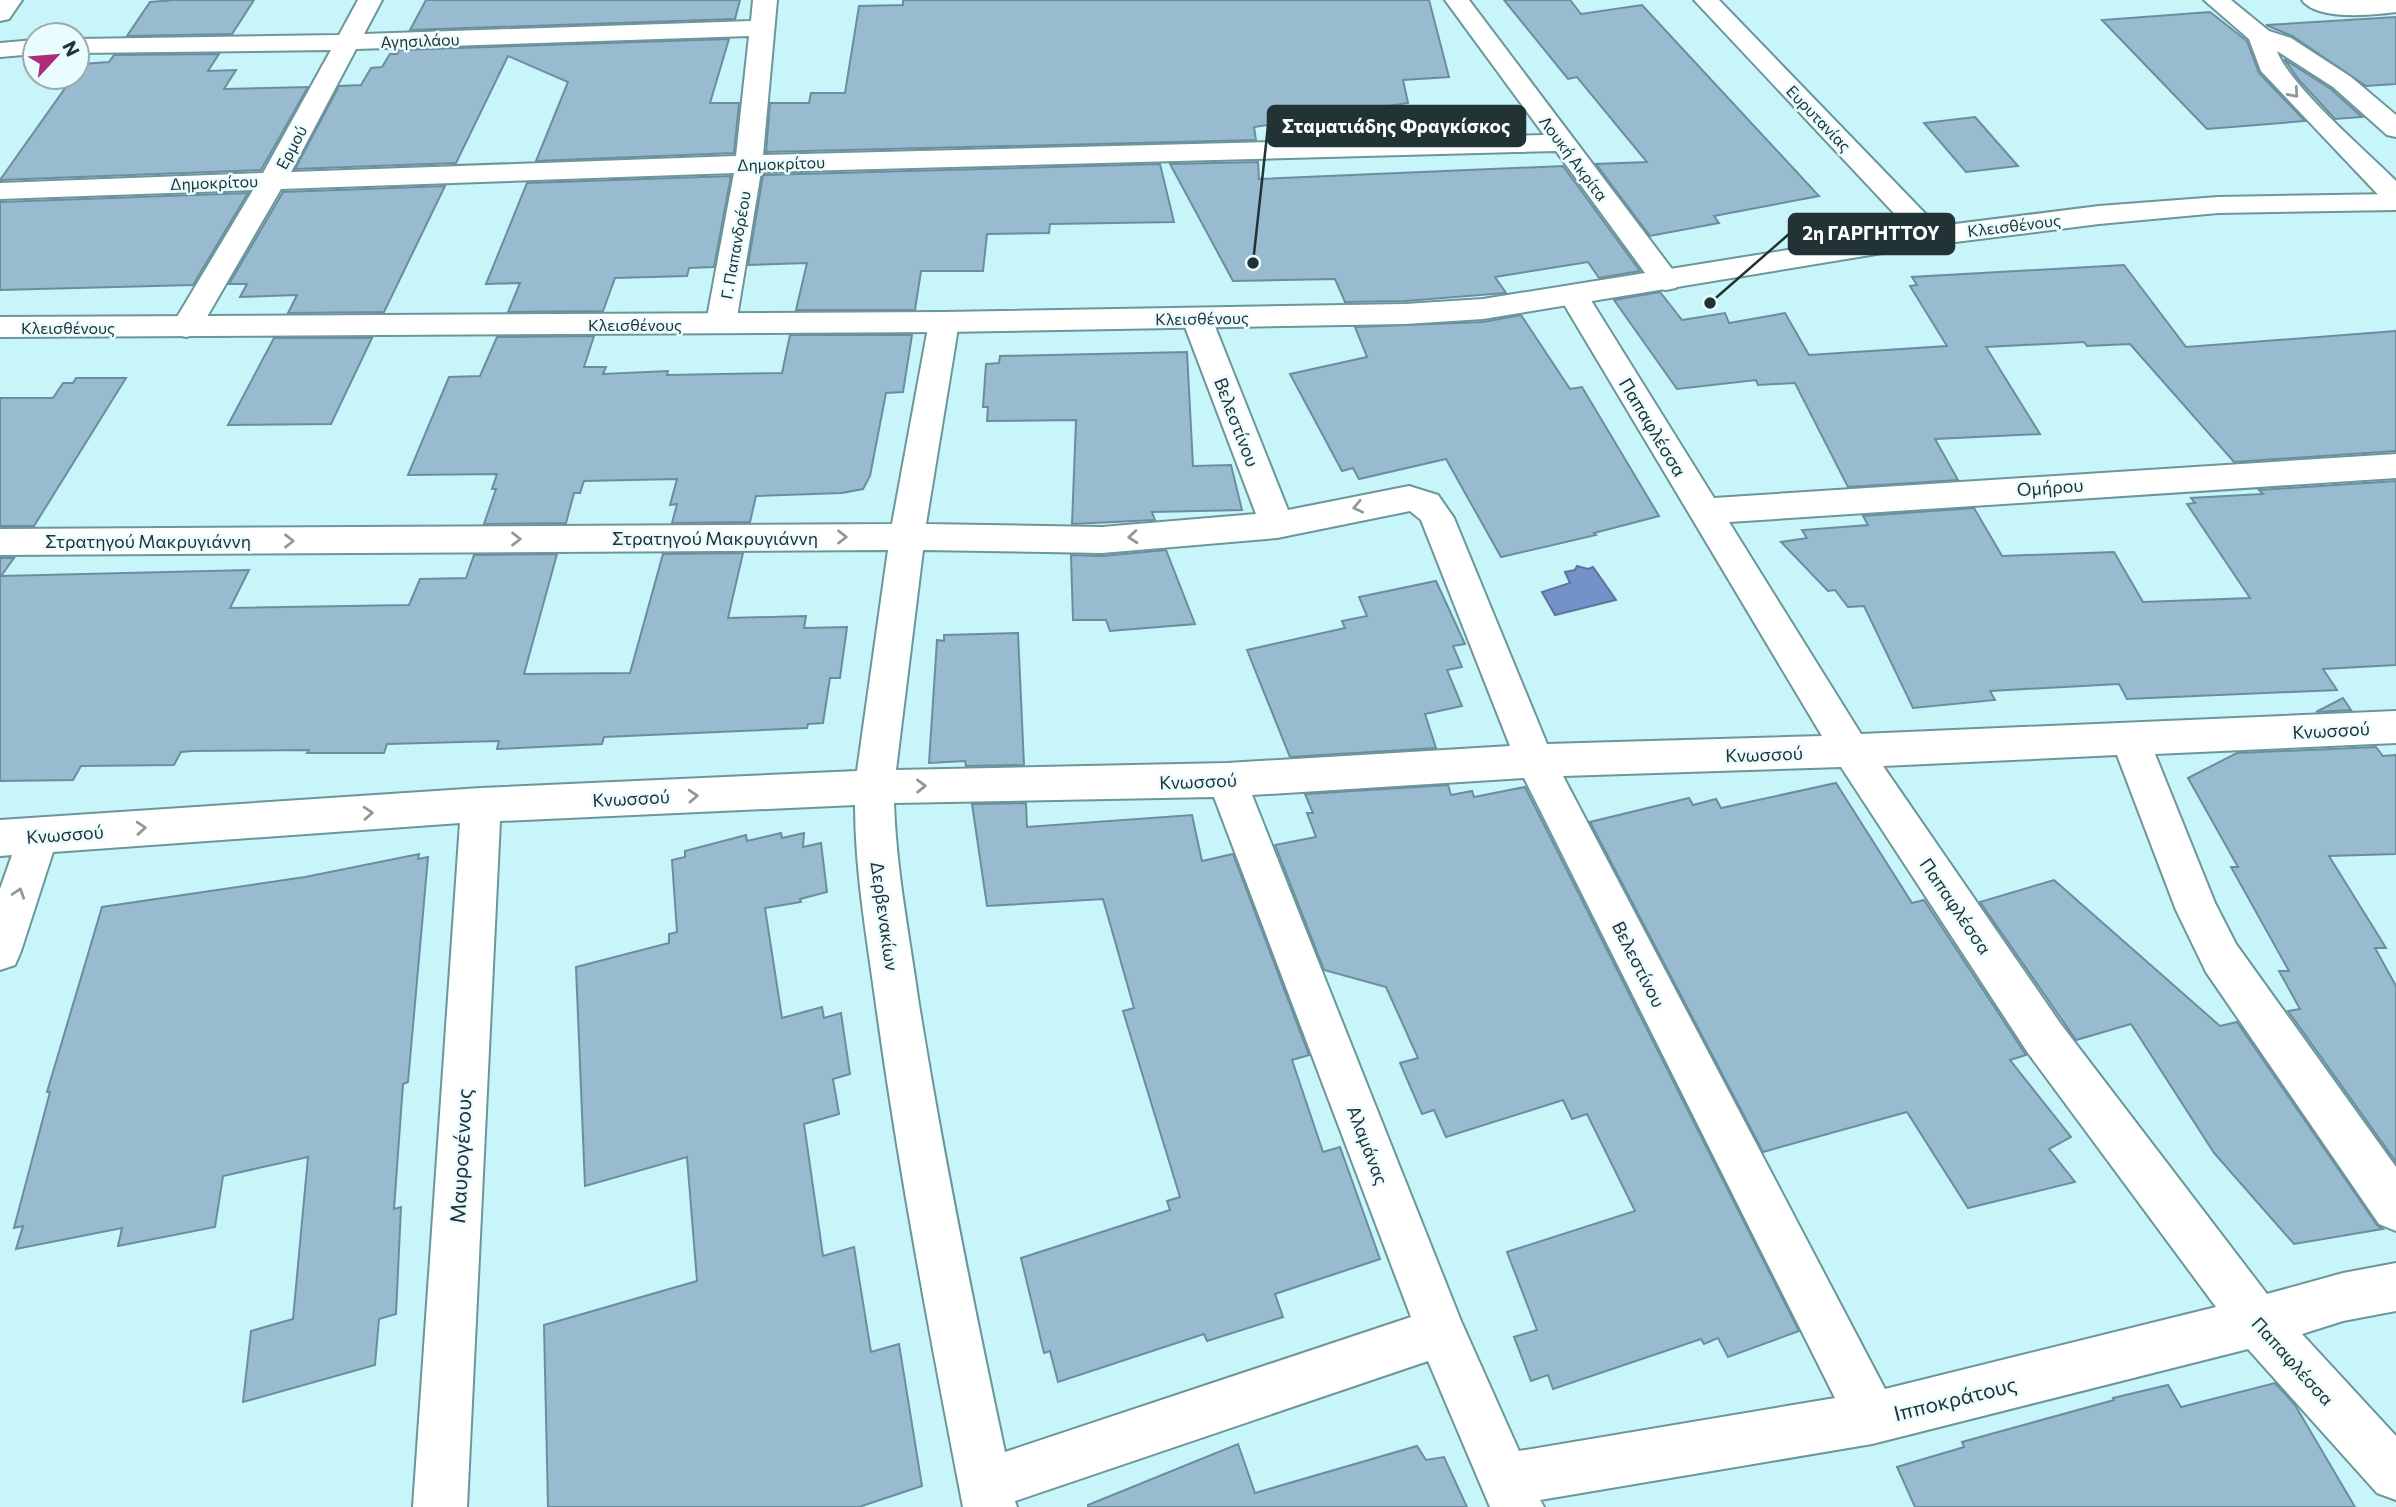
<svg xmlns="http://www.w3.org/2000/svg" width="2396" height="1507" font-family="Commissioner,sans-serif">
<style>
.water{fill:#7492c7;stroke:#5b769b;stroke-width:2}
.building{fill:#98bbcf;stroke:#6b8da0;stroke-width:2}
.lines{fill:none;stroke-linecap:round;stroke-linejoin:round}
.minor-casing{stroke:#6b969a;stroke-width:4}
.major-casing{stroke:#6b969a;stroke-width:4}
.minor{fill:#fff;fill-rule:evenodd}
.major{fill:#fff;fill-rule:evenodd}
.oneway{stroke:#90999a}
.labels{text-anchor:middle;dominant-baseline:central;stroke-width:5;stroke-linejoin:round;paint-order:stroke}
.far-street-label{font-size:16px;fill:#213335;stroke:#eafcfe}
.street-label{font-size:18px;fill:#213335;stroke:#eafcfe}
.near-street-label{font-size:21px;fill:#213335;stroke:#eafcfe}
.leader{fill:none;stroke:#213335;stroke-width:2.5}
.callout-dot{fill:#213335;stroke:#eafcfe;stroke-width:2.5}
.callout{fill:#213335;stroke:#213335;stroke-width:2.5}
.callout-label{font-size:19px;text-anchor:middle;font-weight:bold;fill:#fff}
</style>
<rect width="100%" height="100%" fill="#c7f5f9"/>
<path class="water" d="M1577,566L1588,569L1593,567L1616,600L1555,615L1542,592L1570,583L1565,572L1575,570Z"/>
<g class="building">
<path d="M174,0H254L232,34L127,36L150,2Z"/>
<path d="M426,0H740L735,19L410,30Z"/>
<path d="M903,0H1429L1449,77L1403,80L1408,103L1254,127L1256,140L766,152L770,103H809L811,93H845L859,6L903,5Z"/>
<path d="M1504,0H1570L1581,14L1642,5L1819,196L1714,216L1719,223L1650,236L1596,164L1647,162L1577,77L1568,79Z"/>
<path d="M2210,12L2247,41L2259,73L2305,121L2207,129L2102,20Z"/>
<path d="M2396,17V84L2366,86L2292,36L2266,25Z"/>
<path d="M729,39L710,103H739L734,153L536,161L568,82L508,56L456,163L295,169L339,86L361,85L371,68L382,67L390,54H397L399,50Z"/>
<path d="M219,54L208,71L236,70L224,89L308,87L261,170L0,180L73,77H77V71L82,64L109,62L114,55Z"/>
<path d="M2284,59L2331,89L2362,117L2335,119L2299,80Z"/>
<path d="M1975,117L2018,166L1966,172L1924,123Z"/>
<path d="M1258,162L1259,179L1563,166L1640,271L1599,278L1588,262L1495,277L1506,293L1405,301L1345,302L1335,279L1233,281L1170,164Z"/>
<path d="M1160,164L1174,222L1050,224L1049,233L987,234L983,271H921L915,310H796L807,263L748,265L763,175Z"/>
<path d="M731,176L714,267L689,268L687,276L615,278L603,311L508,312L520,283L486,284L527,183Z"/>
<path d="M445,186L384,312L288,313L297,295L240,297L247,284H229L283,192Z"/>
<path d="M248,193L193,285L0,290V202Z"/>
<path d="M2124,265L2186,347L2396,331V451L2234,462L2130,344L2087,346L2084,342L1986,347L2040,434L1935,439L1958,480L1848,487L1795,383L1758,385L1756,380L1677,389L1614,300L1660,292L1682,320L1725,313L1729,323L1785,313L1809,355L1947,346L1910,286L1917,285L1912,277Z"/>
<path d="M1521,315L1570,389L1582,387L1659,516L1594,533L1596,535L1501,557L1446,459L1359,479L1353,468L1342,471L1290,374L1367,357L1355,327L1483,322Z"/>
<path d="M790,335H912L903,392L886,393L870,476L863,489L842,493L756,496L750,522L672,523L677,504L670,505L677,479L584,481L580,493H574L566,523L484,524L496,489H492L497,474L408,475L449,377L480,376L497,337L594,336L584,367H606L603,374L668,371L667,375L782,373Z"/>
<path d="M274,338H372L331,424L228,425Z"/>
<path d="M1187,352L1193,466L1231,465L1242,510L1152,512L1155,520L1072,524L1076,420L987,421L988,407H983L986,364L999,363L1000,356Z"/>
<path d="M76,378H126L34,526H0V398H53L63,383H73Z"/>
<path d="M2396,481V665L2323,669L2337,690L2127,699L2119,684L1990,691L1995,700L1913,708L1864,606L1848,607L1835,590L1828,591L1781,542L1807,538L1802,530L1868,525L1863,516L1974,508L2002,556L2114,552L2143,602L2250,598L2187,504L2195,503L2191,498L2263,494L2259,490Z"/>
<path d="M1166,550L1195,624L1110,631L1106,620H1073L1071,555L1102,556Z"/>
<path d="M743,553L728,618L806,616L804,628L847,627L840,678H830L823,723L808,724L807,728L604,737L602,744L497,749L499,741L387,744L384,753H307L309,750L192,751L181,752L174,765L81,766L73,780L0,781V558H14L1,576L249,570L230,608L409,605L420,579L466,578L474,555L557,554L524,674L630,673L663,554Z"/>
<path d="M1436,581L1465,644L1453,646L1462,667L1447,670L1462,706L1425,714L1436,748L1290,757L1247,650L1345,628L1342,621L1367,616L1359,597Z"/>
<path d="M1018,633L1024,765L966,766L965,761L929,763L937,640L944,641V635Z"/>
<path d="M2343,698L2351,710L2316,712Z"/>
<path d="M2376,747L2383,756L2396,755V854L2329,856L2386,948H2375L2396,986V1162L2288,1011L2300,1009L2279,971H2289L2231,867H2238L2188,778L2237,753Z"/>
<path d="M1836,783L1912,903L1924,900L2026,1055L2010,1060L2071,1137L2049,1149L2075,1182L1968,1208L1907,1112L1763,1152L1590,822L1689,798L1693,805L1716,799L1721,808Z"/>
<path d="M1448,785L1451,795L1472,791L1474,797L1525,787L1799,1331L1728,1357L1718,1338L1704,1344L1701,1339L1553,1389L1548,1375L1531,1381L1514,1337L1537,1330L1507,1252L1635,1211L1587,1114L1572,1119L1563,1100L1446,1137L1434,1110L1422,1114L1400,1063L1418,1058L1386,987L1324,970L1275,845L1316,837L1307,813H1313L1305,794Z"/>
<path d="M1026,803L1027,827L1192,815L1202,861L1233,854L1309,1055L1292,1060L1323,1152L1340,1147L1380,1259L1275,1294L1283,1317L1207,1341L1204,1334L1058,1382L1050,1351L1044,1353L1021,1258L1170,1210L1167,1201L1180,1197L1123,1011L1134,1008L1103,899L987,906L972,804Z"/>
<path d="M781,833L782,838L804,833L803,847L821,843L827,892L800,899L801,902L765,908L782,1018L822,1007L824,1018L841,1013L850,1074L833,1079L839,1114L804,1124L823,1256L854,1247L871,1352L899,1344L922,1486L859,1507H548L544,1325L697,1281L687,1157L585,1186L576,967L669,943V934L677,932L672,860L685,857V851L746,835L747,841Z"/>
<path d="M419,854L418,859L428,857L408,1082L403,1084L394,1209L401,1207L396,1314L379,1319L375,1365L243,1402L251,1331L293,1319L308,1157L223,1176L215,1227L118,1246L122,1228L16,1249L23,1226L14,1228L50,1092H47L102,907L305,877Z"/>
<path d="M2054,880L2220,1026L2237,1022L2377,1225L2383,1229L2294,1244L2214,1153L2131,1024L2076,1040L1980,902Z"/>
<path d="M2275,1383L2295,1405L2355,1507H1915L1897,1467L1964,1447L1962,1442L2114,1400L2113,1398L2168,1385L2181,1407Z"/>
<path d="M1238,1444L1255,1493L1417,1446L1426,1460L1444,1457L1467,1507H1088V1505Z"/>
</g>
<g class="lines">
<defs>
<g id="minor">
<path d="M0,0H22L9,19L0,21Z"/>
<path d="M358,0H382L364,34L751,21L753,0H777L763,155L1544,135L1445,0H1469L1681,281L1676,288L1666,290L1656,288L1556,151L761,172L736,323L732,330L721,333L710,330L706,323L734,173L281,189L197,334L186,337L175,334L171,327L253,190L0,199V183L263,173L331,50L77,53V39L339,35ZM749,36L736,156L291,172L356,49Z"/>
<path d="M1694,0H1719L1941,230L1945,236L1941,242L1931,245L1921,242Z"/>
<path d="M2204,0H2231L2269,31L2291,38L2351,77L2396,115V137L2387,135L2333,87L2277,51C2289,85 2367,152 2396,181V205L2386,203L2261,71L2249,39Z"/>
<path d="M2302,0H2396V12C2373,15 2317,21 2302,0Z"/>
<path d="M35,40V54L0,57V43Z"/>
<path d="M1574,286L1584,289L1714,498L2396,454V478L1729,522L1861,734L2396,711V743L2155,754L2215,903L2236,944L2396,1167V1231L2379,1224L2206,972L2176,910L2117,755L1883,766L2060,1023L2267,1294L2343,1273L2396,1263V1311L2343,1321L2302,1334L2396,1436V1500L2377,1493L2248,1349L1872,1444L1540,1500L1544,1507H1490L1428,1361L1015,1501L1017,1507H963C931,1341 899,1173 876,1005C867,938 855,872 855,805L500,821L467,1507H413L460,823L53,852L21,951L15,965L0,970V889L12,855L0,856V820L481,788L857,771L888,550L0,555V529L892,524L929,322L933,315L944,312L955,315L959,322L926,524L1102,527L1256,514L1182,319L1186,312L1197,309L1208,312L1212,319L1288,510L1409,486L1438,495L1454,518L1547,744L1822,736L1559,296L1564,289ZM1410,511L1421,520L1510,746L1227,763L896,770L923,550L1102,553L1277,538ZM1841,767L2028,1053L2216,1307L1885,1389L1563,776ZM1524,778L1835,1398L1519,1451L1461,1321L1252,795ZM1214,797L1411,1317L1005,1452C973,1302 942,1150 918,998C909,933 896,869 894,803Z"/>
</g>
<path id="major" d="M2396,194V210L2218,213L2099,224L1931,245L1483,319L1405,324L944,332L0,337V317L944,312L1405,304L1483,299L1931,227L2099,206L2218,197Z"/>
</defs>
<use href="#minor" class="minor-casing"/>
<use href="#major" class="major-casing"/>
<use href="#minor" class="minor"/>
<use href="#major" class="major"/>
</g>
<defs><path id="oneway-chevron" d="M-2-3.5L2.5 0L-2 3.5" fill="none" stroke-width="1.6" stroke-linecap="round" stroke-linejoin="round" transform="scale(1.75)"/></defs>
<g class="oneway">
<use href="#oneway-chevron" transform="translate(2294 93) rotate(49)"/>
<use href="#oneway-chevron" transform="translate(1358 507) rotate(168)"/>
<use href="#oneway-chevron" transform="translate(842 537)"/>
<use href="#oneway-chevron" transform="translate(1133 537) rotate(175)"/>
<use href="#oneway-chevron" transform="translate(516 539)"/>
<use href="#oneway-chevron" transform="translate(289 541)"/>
<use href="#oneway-chevron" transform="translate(921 786) rotate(-1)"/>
<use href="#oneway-chevron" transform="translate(693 796) rotate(-3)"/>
<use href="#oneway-chevron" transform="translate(368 813) rotate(-4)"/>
<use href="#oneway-chevron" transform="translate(141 828) rotate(-4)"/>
<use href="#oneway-chevron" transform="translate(19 893) rotate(-72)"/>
</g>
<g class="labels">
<g class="far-street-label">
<text transform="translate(420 40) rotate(-2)">Αγησιλάου</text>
<text transform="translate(1819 118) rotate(46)">Ευρυτανίας</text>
<text transform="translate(291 147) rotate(-62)">Ερμού</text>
<text transform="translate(1574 158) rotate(53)">Λουκή Ακρίτα</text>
<text transform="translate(781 163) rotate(-2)">Δημοκρίτου</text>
<text transform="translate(214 182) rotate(-2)">Δημοκρίτου</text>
<text transform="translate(2014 225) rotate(-7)">Κλεισθένους</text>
<text transform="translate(735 245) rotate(-80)">Γ. Παπανδρέου</text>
<text transform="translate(1202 318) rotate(-1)">Κλεισθένους</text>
<text x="635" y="324">Κλεισθένους</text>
<text x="68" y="327">Κλεισθένους</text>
</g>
<g class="street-label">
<text transform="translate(1237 422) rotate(69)">Βελεστίνου</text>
<text transform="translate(1653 427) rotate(59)">Παπαφλέσσα</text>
<text transform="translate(2050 487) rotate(-4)">Ομήρου</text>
<text x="715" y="538">Στρατηγού Μακρυγιάννη</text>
<text x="148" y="541">Στρατηγού Μακρυγιάννη</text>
<text transform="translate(2331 730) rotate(-3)">Κνωσσού</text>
<text transform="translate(1764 754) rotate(-2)">Κνωσσού</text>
<text transform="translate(1198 781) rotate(-2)">Κνωσσού</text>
<text transform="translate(631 798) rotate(-3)">Κνωσσού</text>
<text transform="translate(65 834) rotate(-4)">Κνωσσού</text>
<text transform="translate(1956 906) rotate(56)">Παπαφλέσσα</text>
<text transform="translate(885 916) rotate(82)">Δερβενακίων</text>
<text transform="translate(1639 964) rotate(63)">Βελεστίνου</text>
<text transform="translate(1368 1145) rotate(69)">Αλαμάνας</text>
<text transform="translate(2293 1361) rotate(48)">Παπαφλέσσα</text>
</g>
<g class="near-street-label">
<text transform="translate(460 1156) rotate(-87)">Μαυρογένους</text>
<text transform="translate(1955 1398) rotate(-14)">Ιπποκράτους</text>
</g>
</g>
<path class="leader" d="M1253 263L1268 126M1710 303L1789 234"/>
<g class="callout-dot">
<circle cx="1253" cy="263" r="7"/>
<circle cx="1710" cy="303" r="7"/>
</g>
<g class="callout">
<rect x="1268" y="106" width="257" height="40" rx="7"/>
<rect x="1789" y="214" width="165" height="40" rx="7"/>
</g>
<g class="callout-label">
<text x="1396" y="133">Σταματιάδης Φραγκίσκος</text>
<text x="1871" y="240">2η ΓΑΡΓΗΤΤΟΥ</text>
</g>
<g transform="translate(56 56) rotate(64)"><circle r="33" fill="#eafcfe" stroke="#9aacae" stroke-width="2"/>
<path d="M0-5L12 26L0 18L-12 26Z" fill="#af2d78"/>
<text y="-10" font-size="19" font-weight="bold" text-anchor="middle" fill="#213335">N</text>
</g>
</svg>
